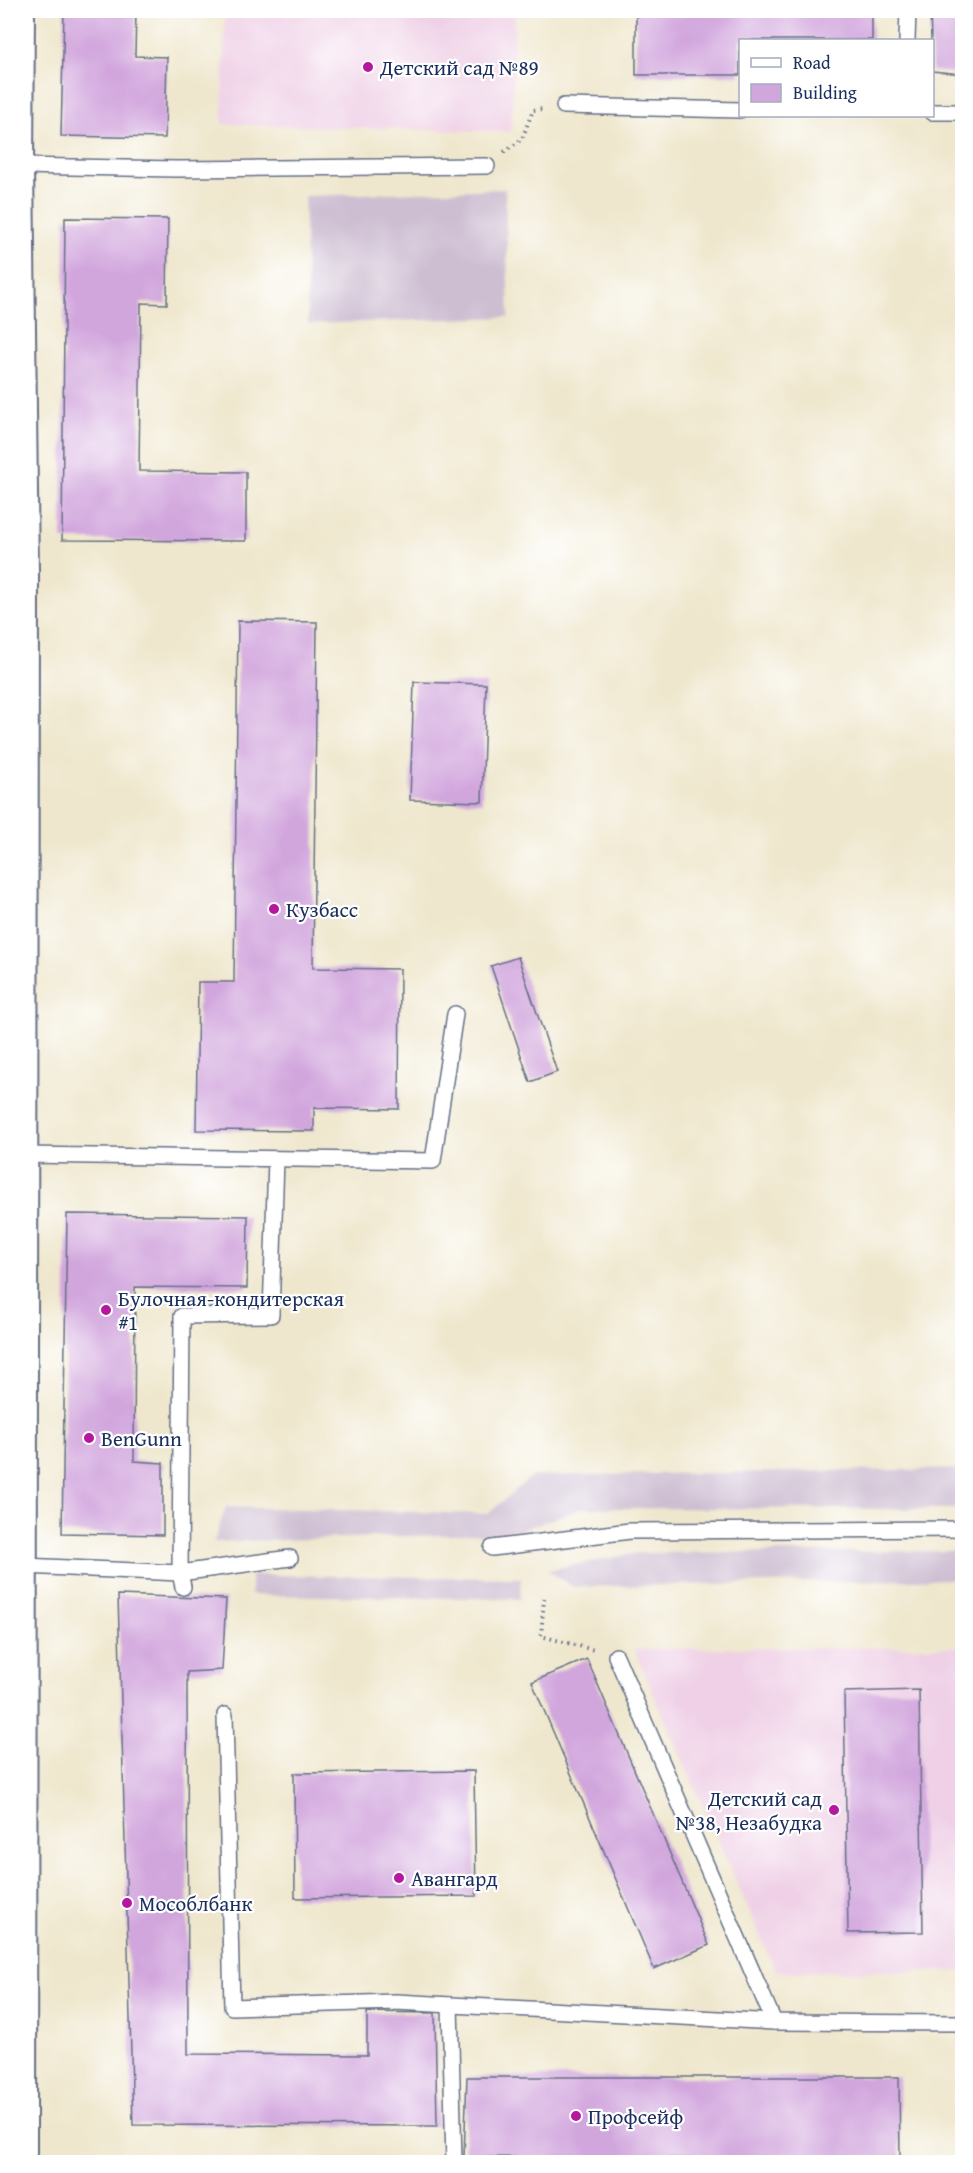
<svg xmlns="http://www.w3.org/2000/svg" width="973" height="2173" font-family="'Gentium Book Plus',serif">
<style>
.built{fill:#efd0e6}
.industrial{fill:#cdbed2}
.building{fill:#d1a6dd}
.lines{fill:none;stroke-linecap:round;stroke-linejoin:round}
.service-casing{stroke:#656f85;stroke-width:18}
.minor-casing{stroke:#656f85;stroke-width:32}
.path{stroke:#656f85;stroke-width:4;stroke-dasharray:1.5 4.5;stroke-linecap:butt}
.service{stroke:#fff;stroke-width:15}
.minor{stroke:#fff;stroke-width:28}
.poi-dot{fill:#b5179e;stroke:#fff;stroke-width:2}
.labels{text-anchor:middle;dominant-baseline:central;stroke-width:4.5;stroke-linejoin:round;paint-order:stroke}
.poi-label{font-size:21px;fill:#1b2f5e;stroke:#fff;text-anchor:start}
</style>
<rect width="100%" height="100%" fill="#fff"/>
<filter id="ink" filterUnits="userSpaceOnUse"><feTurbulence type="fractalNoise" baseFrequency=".0167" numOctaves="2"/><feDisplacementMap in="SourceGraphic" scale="12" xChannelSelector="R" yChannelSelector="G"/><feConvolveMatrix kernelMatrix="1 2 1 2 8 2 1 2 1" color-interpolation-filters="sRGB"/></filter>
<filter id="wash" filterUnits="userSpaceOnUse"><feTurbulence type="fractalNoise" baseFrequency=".008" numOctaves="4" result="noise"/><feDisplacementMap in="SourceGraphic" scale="24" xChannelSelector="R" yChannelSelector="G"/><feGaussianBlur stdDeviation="1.35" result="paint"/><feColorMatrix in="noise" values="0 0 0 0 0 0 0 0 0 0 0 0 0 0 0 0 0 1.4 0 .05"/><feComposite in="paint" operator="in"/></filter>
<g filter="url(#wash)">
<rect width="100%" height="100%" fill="#efe7cd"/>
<g class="built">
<path d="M225,11H515L511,132L222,124Z"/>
<path d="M962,1647V1971L776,1972L634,1649Z"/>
</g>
<g class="industrial">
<path d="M505,189L509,317L308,324L304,196Z"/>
<path d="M962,1469V1509L583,1508L513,1533L214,1542L226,1507L488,1514L532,1476Z"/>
<path d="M962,1551V1579L573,1587L547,1570L638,1553Z"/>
<path d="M251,1575L521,1578L520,1599L251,1595Z"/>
</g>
<g id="blocks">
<g class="building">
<path d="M64,10H136L135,56L167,57L165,138L61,136Z"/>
<path d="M636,10H872V40H740V75H636Z"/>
<path d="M930,10H962V74L932,71Z"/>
<path d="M65,218L168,219L167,304L141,303L139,471L246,472V541L62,540Z"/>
<path d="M238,621L317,622L313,968L400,969L399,1109L314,1108V1131L196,1130L198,982H234Z"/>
<path d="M414,682L486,684L482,802L410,800Z"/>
<path d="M518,957L557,1072L530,1082L491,966Z"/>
<path d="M67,1214L248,1216L247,1288L135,1287L134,1461L163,1463V1535L62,1533Z"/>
<path d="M118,1595L226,1599L222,1670L187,1672L188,2054L367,2055V2012L435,2013L437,2126L133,2125Z"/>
<path d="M587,1659L709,1945L654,1969L532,1682Z"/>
<path d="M919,1690L923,1932L848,1933L844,1692Z"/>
<path d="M474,1771L476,1896L295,1898L294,1773Z"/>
<path d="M467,2077H899L900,2160L464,2157Z"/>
</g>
</g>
</g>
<g filter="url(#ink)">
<use href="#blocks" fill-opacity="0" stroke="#656f85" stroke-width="1.5"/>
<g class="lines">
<defs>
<g id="service">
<path d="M907,40L908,10"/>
<path d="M564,106L740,110"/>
<path d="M932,112H962"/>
<path d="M19,166L176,169L487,166"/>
<path d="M24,1155L433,1161L455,1014"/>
<path d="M492,1548L630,1531L962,1529"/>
<path d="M24,1566L180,1573L290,1558"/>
<path d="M183,1587L180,1573L182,1316L271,1315L276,1159"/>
<path d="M616,1656L774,2022"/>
<path d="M225,1715L232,2007L396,2002L774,2022L962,2023"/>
<path d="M450,2005L454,2162"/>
</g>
<path id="minor" d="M20,10L19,166L24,574L22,2162"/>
</defs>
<use href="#service" class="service-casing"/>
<use href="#minor" class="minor-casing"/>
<g class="path">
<path d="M504,152L522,139L533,110L542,109"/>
<path d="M544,1598L541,1636L594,1650"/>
</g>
<use href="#service" class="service"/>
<use href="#minor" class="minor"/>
</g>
</g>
<g class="poi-dot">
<circle cx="368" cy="67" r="6"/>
<circle cx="274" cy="909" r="6"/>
<circle cx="106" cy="1310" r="6"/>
<circle cx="89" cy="1438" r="6"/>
<circle cx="834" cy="1810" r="6"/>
<circle cx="399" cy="1878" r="6"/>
<circle cx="127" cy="1903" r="6"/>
<circle cx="576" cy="2116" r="6"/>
</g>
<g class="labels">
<g class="poi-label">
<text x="380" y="67">Детский сад №89</text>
<text x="286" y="909">Кузбасс</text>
<text x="118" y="1298">Булочная-кондитерская<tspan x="118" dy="24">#1</tspan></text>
<text x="101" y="1438">BenGunn</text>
<text x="822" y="1798" text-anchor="end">Детский сад<tspan x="822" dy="24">№38, Незабудка</tspan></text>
<text x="411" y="1878">Авангард</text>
<text x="139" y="1903">Мособлбанк</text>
<text x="588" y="2116">Профсейф</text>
</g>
</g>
<rect width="973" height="2173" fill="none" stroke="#fff" stroke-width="36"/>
<rect x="739" y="39" width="195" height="78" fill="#ffffff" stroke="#a4acbf" stroke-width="1.5"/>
<rect x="751" y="58" width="30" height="9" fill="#ffffff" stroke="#a4acbf" stroke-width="1.5"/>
<text x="793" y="69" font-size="18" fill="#1b2f5e">Road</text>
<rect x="751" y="84" width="30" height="18" fill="#d1a6dd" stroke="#a4acbf" stroke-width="1.5"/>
<text x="793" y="99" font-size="18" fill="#1b2f5e">Building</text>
</svg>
